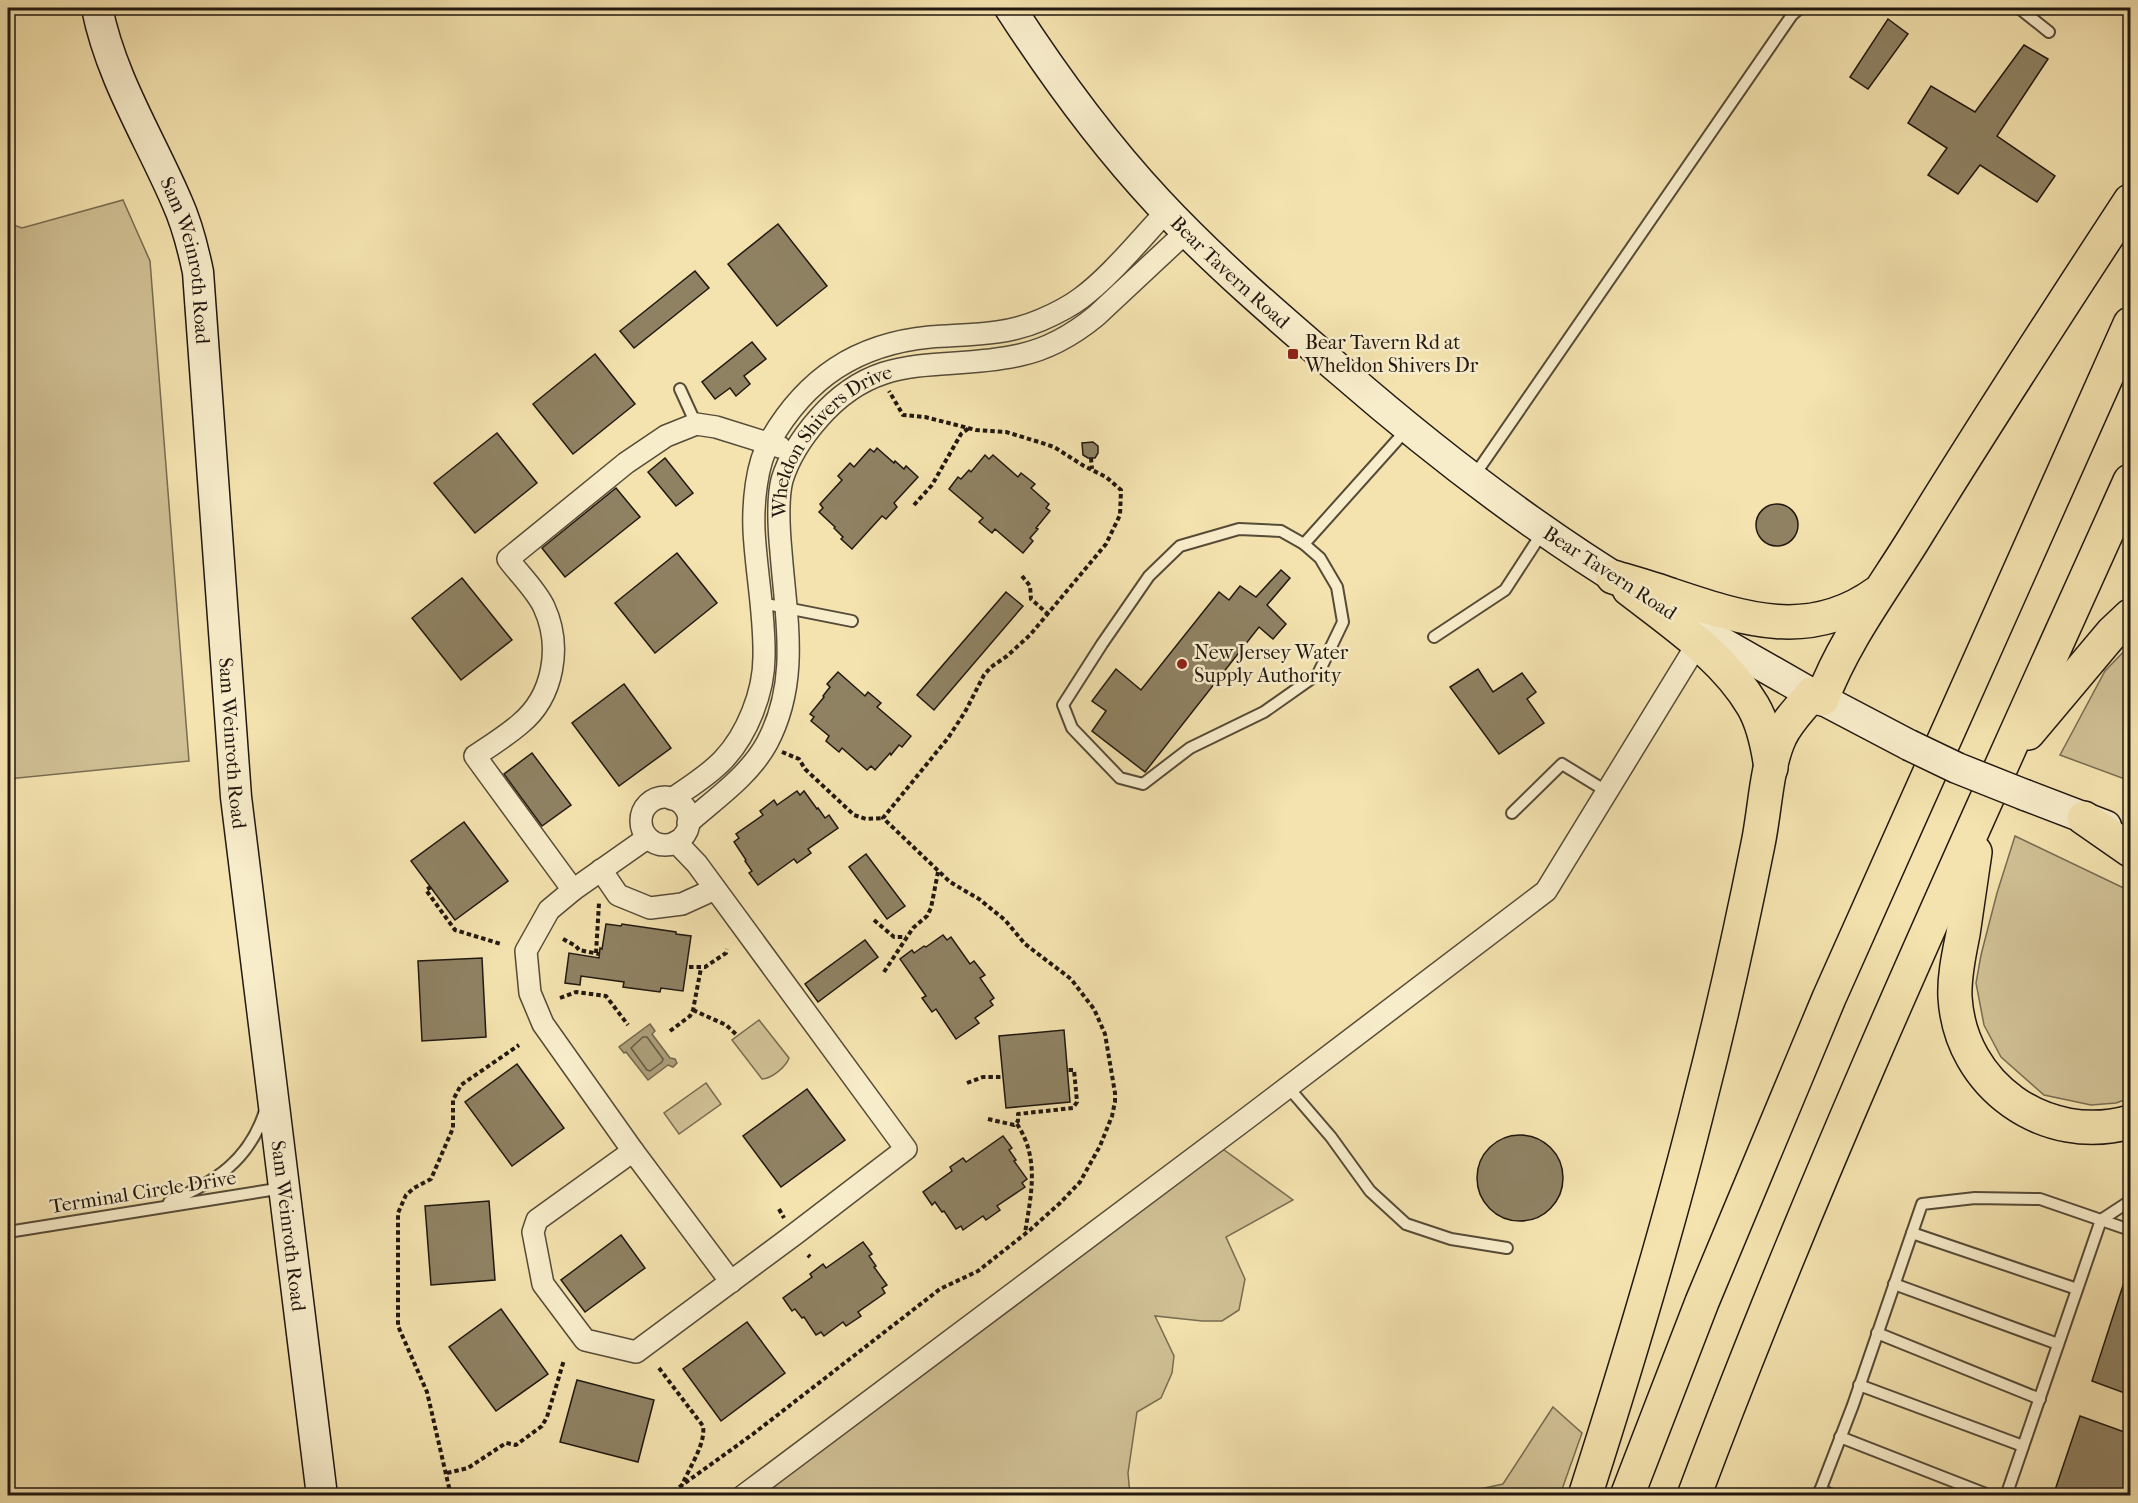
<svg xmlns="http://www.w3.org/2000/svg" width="2138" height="1503" font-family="'IM FELL French Canon',serif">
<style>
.green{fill:#d0c094;stroke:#786c52;stroke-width:1.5}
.water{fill:#ac9e79;stroke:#74684f;stroke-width:1.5}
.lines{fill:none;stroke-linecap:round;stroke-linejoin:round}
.shore{stroke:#665b44;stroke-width:1.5}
.building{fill:#8f8263;stroke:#211810;stroke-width:1.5}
.lane-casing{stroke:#564b38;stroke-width:14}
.street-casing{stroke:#564b38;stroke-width:24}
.secondary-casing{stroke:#211810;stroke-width:33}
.highway-casing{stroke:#211810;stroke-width:36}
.path{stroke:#211810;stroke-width:4;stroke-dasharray:4.5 3;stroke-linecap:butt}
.lane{stroke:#f8edcb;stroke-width:10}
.street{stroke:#f8edcb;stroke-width:21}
.secondary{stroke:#f8edcb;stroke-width:30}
.highway{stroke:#f4e3af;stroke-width:33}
.secondary-bridge-casing{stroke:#211810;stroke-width:33;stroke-linecap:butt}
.secondary-bridge{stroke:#f8edcb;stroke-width:30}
.poi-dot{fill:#8f2418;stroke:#f8edcb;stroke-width:2}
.labels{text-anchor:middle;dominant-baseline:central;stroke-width:5;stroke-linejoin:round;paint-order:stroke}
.street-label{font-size:20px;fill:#211810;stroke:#f8edcb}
.poi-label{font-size:20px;fill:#211810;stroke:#f8edcb;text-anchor:start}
</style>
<rect width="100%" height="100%" fill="#f4e3af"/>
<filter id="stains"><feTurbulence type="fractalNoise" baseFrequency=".00333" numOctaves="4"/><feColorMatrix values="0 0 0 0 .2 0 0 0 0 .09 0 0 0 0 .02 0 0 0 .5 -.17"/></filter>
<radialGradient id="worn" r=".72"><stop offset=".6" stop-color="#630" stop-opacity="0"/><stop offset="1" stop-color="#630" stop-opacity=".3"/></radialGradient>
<g class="green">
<path d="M123,200L150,261L189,761L8,779V223L22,228Z"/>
<path d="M2130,645V781L2060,755L2105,671Z"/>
<path d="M2015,836L2130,891V1098L2116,1103L2091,1105L2044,1095L2001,1057L1984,1025L1976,983L1981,955L1997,893Z"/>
<path d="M759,1020L789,1058C786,1067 771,1079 762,1079L732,1040Z"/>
<path d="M706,1083L721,1104L679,1134L664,1113Z"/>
<path d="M1205,1136L1293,1200L1226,1237L1245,1279L1239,1310L1222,1321H1202L1155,1316L1174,1356L1172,1373L1161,1398L1137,1412L1128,1473L1130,1495L735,1496Z"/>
<path d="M1553,1407L1582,1433L1560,1495H1452L1503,1484Z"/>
</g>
<path class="water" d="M650,1024L655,1031L652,1034L670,1058L675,1059L677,1063L673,1067L668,1065L648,1080L626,1052L624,1053L619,1047Z"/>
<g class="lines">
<path class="shore" d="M643,1037H647L663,1059L662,1062L650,1071L647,1070L631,1048Z"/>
</g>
<g class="building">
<path d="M1888,19L1908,34L1868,89L1850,77Z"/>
<path d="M2024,45L2048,59L1997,136L2055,176L2037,202L1980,165L1958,194L1928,175L1947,148L1908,123L1931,86L1975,112Z"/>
<path d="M778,224L827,286L777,326L728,264Z"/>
<path d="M695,271L709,288L634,348L620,331Z"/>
<path d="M752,342L766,359L744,376L750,384L736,396L730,388L715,399L702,382Z"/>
<path d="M595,354L635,404L573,454L533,404Z"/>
<path d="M497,433L537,483L475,533L434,483Z"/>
<path d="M1093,442L1098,446V453L1095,458H1088L1083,455L1082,443Z"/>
<path d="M877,448L894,463L895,461L904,469L906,466L918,477L894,503L897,507L886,519L882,516L852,549L841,539L843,537L834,528L835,527L819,512L823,508L820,504L842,480L838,476L850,463L854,467L870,449L874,452Z"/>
<path d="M985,455L989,459L993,455L1018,477L1021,473L1035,484L1031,488L1049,504L1046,508L1050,511L1036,528L1038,529L1030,538L1033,541L1023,553L995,529L992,533L979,522L983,518L949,489L958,477L961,479L969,470L971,472Z"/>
<path d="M665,458L693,493L676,506L648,472Z"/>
<path d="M616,488L640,517L565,577L542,548Z"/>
<circle cx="1777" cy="525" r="21"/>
<path d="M677,553L717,603L655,653L615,603Z"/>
<path d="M1281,570L1290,578L1267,605L1286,624L1273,639L1259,627L1145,772L1092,731L1106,711L1092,701L1116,669L1141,690L1219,592L1229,600L1240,586L1256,597Z"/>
<path d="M462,578L512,640L461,680L412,618Z"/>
<path d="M1006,592L1023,606L934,710L917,695Z"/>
<path d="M1478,669L1493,692L1522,673L1536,692L1527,699L1544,723L1499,754L1450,687Z"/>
<path d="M838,672L865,696L868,692L881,703L877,707L911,736L902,747L899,745L891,755L890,753L875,770L871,766L867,770L842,748L839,752L826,741L829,736L811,721L814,717L810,714L824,697L823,696L830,687L827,684Z"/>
<path d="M624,684L671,748L619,786L572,723Z"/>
<path d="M532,753L571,805L542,826L504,774Z"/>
<path d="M797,791L800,795L804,791L817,809L818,808L825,818L829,815L838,828L808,849L811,853L797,863L794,859L758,885L749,873L752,871L745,861L746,860L734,842L739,838L736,834L763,815L760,811L774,800L777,805Z"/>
<path d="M464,822L508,881L455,920L411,861Z"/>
<path d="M866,854L905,906L887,919L849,867Z"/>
<path d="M606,924L621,926L622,924L676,932V934L691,936L683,991L661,988L660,992L623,987L624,982L581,976L580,985L565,983L569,953L599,958L600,948L602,949Z"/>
<path d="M943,935L947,940L951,937L970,964L974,961L985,975L980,978L994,998L990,1001L993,1005L975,1018L979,1023L956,1039L936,1009L932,1012L922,998L926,996L900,959L912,950L914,953L924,946L926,947Z"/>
<path d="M865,940L878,957L818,1002L805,984Z"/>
<path d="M482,958L486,1037L422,1041L418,961Z"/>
<path d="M1064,1030L1070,1102L1006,1108L999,1036Z"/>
<path d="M517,1064L564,1128L512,1166L465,1102Z"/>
<path d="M807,1089L845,1140L781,1187L743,1136Z"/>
<circle cx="1520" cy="1178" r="43"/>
<path d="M1003,1136L1012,1148L1009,1150L1016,1160L1014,1161L1027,1179L1022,1183L1025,1187L997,1206L1000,1210L986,1220L983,1216L963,1230L961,1226L956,1229L944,1211L942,1212L935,1202L932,1205L923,1192L952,1171L950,1167L963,1158L966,1162Z"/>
<path d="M489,1201L495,1280L431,1285L425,1206Z"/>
<path d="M621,1235L645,1268L585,1312L561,1280Z"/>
<path d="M863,1242L872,1254L869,1256L876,1266L874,1267L887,1285L882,1288L885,1293L858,1312L861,1316L846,1326L843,1322L824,1336L821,1332L816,1335L804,1317L802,1318L795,1309L792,1311L783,1298L812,1277L810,1274L823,1264L826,1268Z"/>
<path d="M2127,1273H2130V1395L2092,1381Z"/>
<path d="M501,1309L548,1374L496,1411L449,1347Z"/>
<path d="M747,1322L785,1373L721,1421L683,1369Z"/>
<path d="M577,1380L654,1400L638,1462L560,1442Z"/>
<path d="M2080,1416L2130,1434V1496H2053Z"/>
</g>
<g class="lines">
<defs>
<g id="lane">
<path d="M2019,8L2049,32"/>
<path d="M680,389L696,424"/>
<path d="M1474,476L1792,15L1800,8"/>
<path d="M1239,529L1281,531L1304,544L1320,558L1337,587L1343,622L1318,674L1264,712L1190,748L1143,784L1120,778L1072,728L1063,705L1102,644L1149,576L1180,546Z"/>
<path d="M1304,544L1408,428"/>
<path d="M761,603L852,621"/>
<path d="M1434,637L1505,590L1542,533"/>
<path d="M1512,813L1562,764L1606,791"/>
<path d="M1288,1087L1331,1137L1370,1191L1406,1224L1451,1239L1507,1248"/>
<path d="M169,1202C215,1182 249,1161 265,1111"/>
<path d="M8,1232L283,1188"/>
<path d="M1912,1233L2077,1289"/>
<path d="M1894,1284L2058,1344"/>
<path d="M1877,1333L2040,1399"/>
<path d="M1859,1385L2023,1446"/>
<path d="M1840,1437L1991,1496"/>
<path d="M1820,1490L1835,1496"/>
<path d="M1818,1496L1853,1405L1922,1204L1975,1198L2040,1199L2130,1230"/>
<path d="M2006,1496L2101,1220L2130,1201"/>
</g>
<g id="street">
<circle cx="665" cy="821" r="24"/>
<path d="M672,799C689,787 709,775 723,760C747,735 764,692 764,657C765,614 756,572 754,530C753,504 756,464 770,441C806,378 857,344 930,337C969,334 1004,336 1041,320C1055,314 1069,307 1081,298C1111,276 1141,238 1167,211"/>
<path id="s1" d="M688,823C716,798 749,776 767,743C800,681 786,618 781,552C779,531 777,500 782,480C789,457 804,435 819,418C881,347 941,373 1020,355C1048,349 1074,334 1096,316L1187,231"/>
<path d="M647,838L573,890L549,910L526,951L530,993L543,1024L633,1151L537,1220L533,1232L543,1284L585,1340L636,1352L795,1234L906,1149L697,864L676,842"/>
<path d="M601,870L618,895L650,908L682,904L715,889"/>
<path d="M573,890L475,756C490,746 506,736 520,724C554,696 562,646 544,607C536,590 519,574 508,559L626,463L666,436L696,424L716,427L780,447"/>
<path d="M633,1151L731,1282"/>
<path d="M743,1496L1246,1119L1546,891L1704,633"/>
</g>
<g id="secondary">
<path id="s2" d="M97,8C111,78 149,137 177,202C187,224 193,248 198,272L236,797L322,1496"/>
<path id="s3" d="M1010,8C1054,76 1102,142 1158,202C1214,262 1278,317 1341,371C1433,451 1530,526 1635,590"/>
<path d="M1691,625L1812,694L1909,745"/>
<path d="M2025,795L2106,826"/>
</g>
<g id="highway">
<path d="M1613,577C1633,583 1652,588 1671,595C1743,619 1809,642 1877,593"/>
<path d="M1629,589C1673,623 1725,658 1753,706C1764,725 1768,747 1771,768"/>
<path d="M1822,699C1844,640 1884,588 1917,534C1986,422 2058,311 2130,201"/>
<path d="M2028,733L2112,633L2130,616"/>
<path d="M2084,818L2130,850"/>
<path d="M1975,852C1971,879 1967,906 1963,934C1959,954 1954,976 1955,997C1960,1086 2046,1146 2130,1122"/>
<path d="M1585,1496C1627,1365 1667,1233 1700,1100C1722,1015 1741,929 1758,844C1765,811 1766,767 1780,737C1787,721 1801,708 1812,694"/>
<path d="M1627,1496L1702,1302L1829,998L2130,324"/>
<path d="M1694,1496C1823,1151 1979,817 2130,481"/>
</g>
</defs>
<use href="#lane" class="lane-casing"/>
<use href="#street" class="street-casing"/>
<use href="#secondary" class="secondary-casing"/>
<use href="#highway" class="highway-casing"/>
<g class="path">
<path d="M1091,458L1092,469"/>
<path d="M914,505L932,485L961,434L969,428"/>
<path d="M1022,576L1030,586L1031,599L1048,614"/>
<path d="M782,752L799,759L805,769L854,815L866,819L883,818"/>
<path d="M431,887L426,890L455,930L501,944"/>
<path d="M874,920L894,937H906"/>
<path d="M563,939L576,946L579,950L599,954"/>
<path d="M596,953L599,903"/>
<path d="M689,967H705L726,953L727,949"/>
<path d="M884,972L913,928L927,916L931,908L938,872"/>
<path d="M560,998L576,992L606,996L628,1025"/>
<path d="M693,1010L726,1025L738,1036"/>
<path d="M670,1031L690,1016L693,1010L701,968"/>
<path d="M967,1083L983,1077H1003"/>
<path d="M988,1119L1014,1125L1018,1121V1114L1073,1108L1077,1102L1074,1070H1068"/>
<path d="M1017,1124C1040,1159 1031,1195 1025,1233"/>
<path d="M779,1209L784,1218"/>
<path d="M808,1255L810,1257"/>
<path d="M659,1368L703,1426C706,1444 689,1468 682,1485"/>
<path d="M447,1473L468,1468L506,1443L516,1445L542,1426L547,1417L564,1360"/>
<path d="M451,1496L427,1392L398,1326V1213L406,1195L414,1188L431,1179L453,1128V1100L461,1085L519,1045"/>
<path d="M667,1496L753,1434L940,1289L978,1271L1030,1230L1059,1204L1080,1182L1100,1146L1112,1116L1115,1102V1093L1105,1034L1094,1009L1087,1000L1071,979L1025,944L1005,920L979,899L950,882L883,818L948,738L965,712L984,675L991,667L1007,656L1030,635L1106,544L1120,515L1121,490L1106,477L1084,466L1054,447L1039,442L1006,432L976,430L925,417L903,415L889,391"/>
</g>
<use href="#lane" class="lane"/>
<use href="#street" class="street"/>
<use href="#secondary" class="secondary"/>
<use href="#highway" class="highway"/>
<defs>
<path id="secondary-bridge" d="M1909,745L1957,768L2025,795"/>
</defs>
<use href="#secondary-bridge" class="secondary-bridge-casing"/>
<use href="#secondary-bridge" class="secondary-bridge"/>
</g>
<g class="poi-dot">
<rect x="1287" y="348" width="12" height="12" rx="3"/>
<circle cx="1182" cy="664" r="6"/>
</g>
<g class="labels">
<g class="street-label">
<text stroke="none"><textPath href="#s2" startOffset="270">Sam Weinroth Road</textPath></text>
<text stroke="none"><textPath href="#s3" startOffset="345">Bear Tavern Road</textPath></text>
<text stroke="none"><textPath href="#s1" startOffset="441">Wheldon Shivers Drive</textPath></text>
<text transform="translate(1610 573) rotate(33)">Bear Tavern Road</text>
<text stroke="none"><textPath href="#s2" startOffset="756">Sam Weinroth Road</textPath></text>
<text transform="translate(143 1192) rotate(-9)">Terminal Circle Drive</text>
<text stroke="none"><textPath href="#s2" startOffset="1242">Sam Weinroth Road</textPath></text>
</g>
<g class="poi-label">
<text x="1305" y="342">Bear Tavern Rd at<tspan x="1305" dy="23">Wheldon Shivers Dr</tspan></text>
<text x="1194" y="652">New Jersey Water<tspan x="1194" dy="23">Supply Authority</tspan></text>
</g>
</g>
<rect width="2138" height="1503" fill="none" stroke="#f4e3af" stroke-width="30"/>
<rect x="9" y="9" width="2120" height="1485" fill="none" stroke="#211810" stroke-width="3"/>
<rect x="15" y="15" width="2108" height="1473" fill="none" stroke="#211810" stroke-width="1.5"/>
<rect width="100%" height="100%" filter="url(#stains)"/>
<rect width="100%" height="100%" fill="url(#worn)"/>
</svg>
